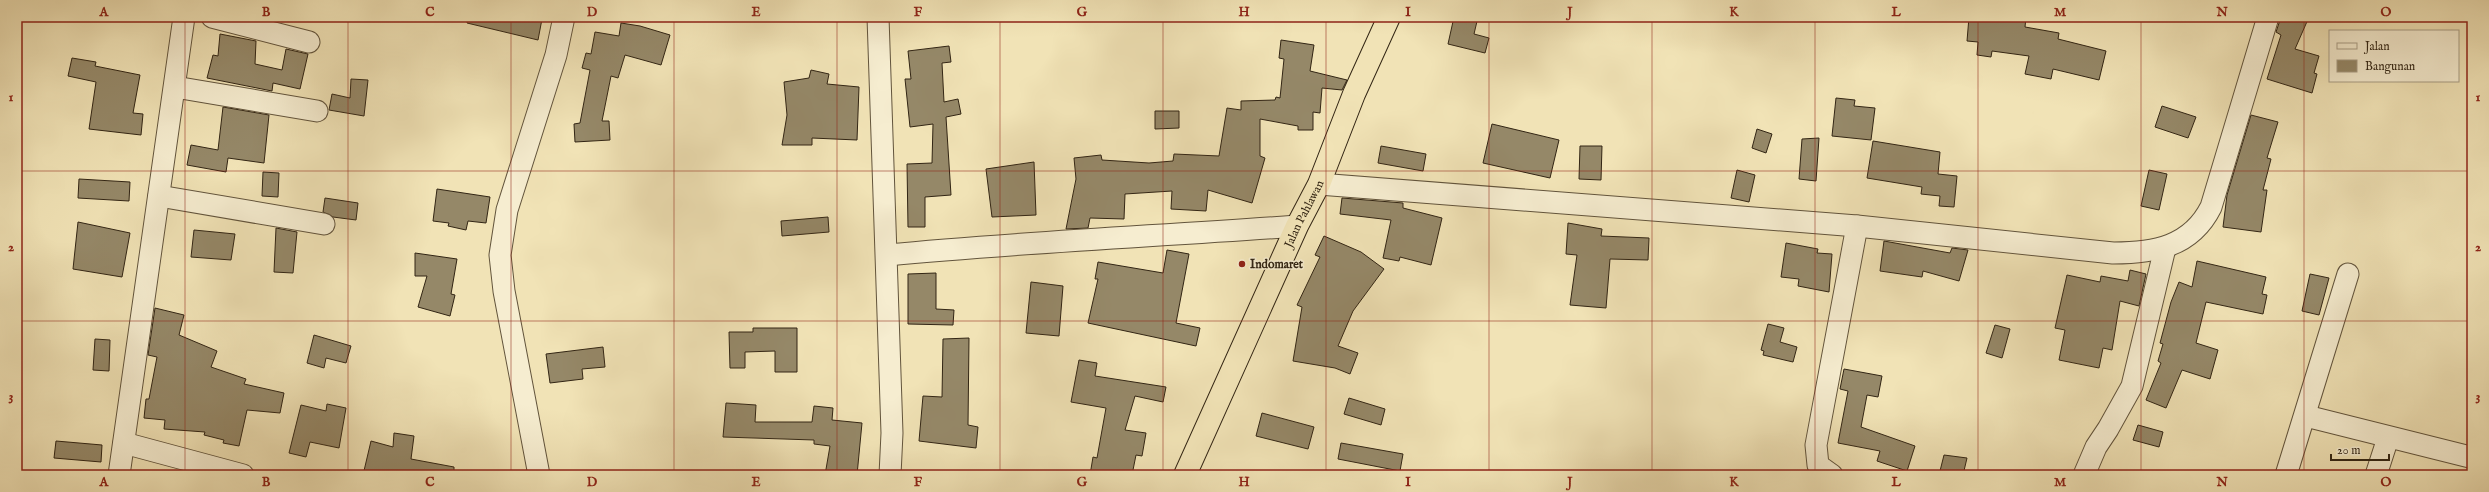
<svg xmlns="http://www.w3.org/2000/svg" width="2489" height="492" font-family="'IM FELL English',serif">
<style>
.building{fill:#958868;stroke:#322514}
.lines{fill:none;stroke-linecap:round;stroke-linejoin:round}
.minor-casing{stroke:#62543c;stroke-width:23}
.trunk-casing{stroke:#322514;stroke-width:24}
.minor{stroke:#f6edd0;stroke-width:21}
.trunk{stroke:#f1e3b6;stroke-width:22}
.grid{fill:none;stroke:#8f2418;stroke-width:1;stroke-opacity:0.55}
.poi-dot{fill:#8f2418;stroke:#f6edd0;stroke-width:1.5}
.labels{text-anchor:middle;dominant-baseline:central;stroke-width:3;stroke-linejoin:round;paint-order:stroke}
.street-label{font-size:12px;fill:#322514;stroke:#f6edd0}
.poi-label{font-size:12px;font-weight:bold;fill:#322514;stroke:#f6edd0;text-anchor:start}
.neatline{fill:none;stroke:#8f2418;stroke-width:1.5}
.grid-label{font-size:13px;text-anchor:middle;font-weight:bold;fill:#8f2418}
</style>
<rect width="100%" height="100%" fill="#f1e3b6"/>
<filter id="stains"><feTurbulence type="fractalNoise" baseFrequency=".005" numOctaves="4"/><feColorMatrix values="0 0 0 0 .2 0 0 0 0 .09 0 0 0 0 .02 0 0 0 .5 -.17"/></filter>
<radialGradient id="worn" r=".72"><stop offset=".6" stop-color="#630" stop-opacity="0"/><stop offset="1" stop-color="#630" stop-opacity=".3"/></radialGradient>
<g class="building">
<path d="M468,17H532L542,19L538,40L467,23Z"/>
<path d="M1454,17H1478L1474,34L1489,38L1485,53L1448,44Z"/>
<path d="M1969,17H2026L2025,27L2059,33L2058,39L2106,51L2099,80L2053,69L2051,79L2025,74L2029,56L1992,51L1991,57L1977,55L1978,42L1967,41Z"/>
<path d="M2281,17H2309L2295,49L2319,56L2314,73L2317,74L2312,93L2267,79L2281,35L2276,32Z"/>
<path d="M621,23L640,26L670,35L661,65L625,55L618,78L611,76L602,121H609L610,140L575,142L574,124L580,123L590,70L582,68L586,53L591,54L595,32L619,36Z"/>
<path d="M220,34L256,41L255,64L282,70L286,49L308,54L300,89L273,83L272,91L207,78L213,55L218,56Z"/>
<path d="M1281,40L1314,45L1310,71L1347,80L1342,90L1322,88L1320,113L1313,112V130H1298V126L1260,119V156L1265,158L1252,203L1208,190L1206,211L1171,209L1172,191L1125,194L1124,219L1090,218L1088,228L1066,229L1076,179L1074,158L1101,155L1102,160L1149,163L1173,161L1174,154L1219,156L1227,108L1241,110V101L1275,100L1276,97L1280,98L1284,59L1279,58Z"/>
<path d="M949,46L951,62L942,63L944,102L958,99L961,114L946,117L951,195L925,197V227H908L907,164L932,163L933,124L910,127L905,79H911L908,51Z"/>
<path d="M72,58L96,62L95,66L140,75L133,113L143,114L141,135L89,129L96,82L68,76Z"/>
<path d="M811,70L829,74L827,84L859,87L857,140L812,138V145H782L787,115L784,82L809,78Z"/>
<path d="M351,79L368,80L364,116L329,110L332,94L350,98Z"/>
<path d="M1836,98L1855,100L1854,106L1875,108L1871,140L1832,136Z"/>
<path d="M2162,106L2196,117L2188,138L2155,127Z"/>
<path d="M223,107L269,115L264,163L228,158L226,172L187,165L191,145L218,150Z"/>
<path d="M1155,111H1179V128L1155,129Z"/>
<path d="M2251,115L2278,122L2267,158L2271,159L2263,190H2267L2261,232L2223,227L2227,195Z"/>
<path d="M1492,124L1559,140L1550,178L1483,163Z"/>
<path d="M1757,129L1772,134L1766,153L1752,148Z"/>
<path d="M1819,138L1816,181L1799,179L1802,139Z"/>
<path d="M1873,141L1940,152L1938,174L1957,176L1954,207L1939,206L1940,196L1921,194L1922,187L1867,178Z"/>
<path d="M1381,146L1426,154L1423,171L1378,163Z"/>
<path d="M1580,146H1602L1601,180L1579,179Z"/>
<path d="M1034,162L1036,215L992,217L986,169Z"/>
<path d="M1737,170L1755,175L1749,202L1731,198Z"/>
<path d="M2149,170L2167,174L2159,210L2141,206Z"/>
<path d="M263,172L279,173L278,197L262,196Z"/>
<path d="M79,179L130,182L129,201L78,198Z"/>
<path d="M437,189L490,197L486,223L468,221L466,230L448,226L449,223L433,221Z"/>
<path d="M325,198L358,203L356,220L333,217L323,212Z"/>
<path d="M1342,198L1403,203V208L1442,218L1431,265L1400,257L1399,261L1383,258L1391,220L1340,214Z"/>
<path d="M828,217L829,232L782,236L781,221Z"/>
<path d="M78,222L130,233L122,277L73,269Z"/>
<path d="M1568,223L1602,229L1601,236L1649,238L1648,260L1610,259L1606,308L1570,305L1577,255L1566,254Z"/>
<path d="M276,228L297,232L293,273L274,272Z"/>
<path d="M194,230L235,234L231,260L191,257Z"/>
<path d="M1324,236L1361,252L1384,269L1353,311L1338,346L1358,353L1350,374L1335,368L1293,361L1302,307L1297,305L1320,257L1315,255Z"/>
<path d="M1884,241L1950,253L1952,248L1968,250L1959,281L1923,271L1922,277L1880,271Z"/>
<path d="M1786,243L1818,249L1817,253L1832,254L1829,292L1798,286L1799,279L1781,277Z"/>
<path d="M1167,250L1189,254L1176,323L1200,328L1196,346L1088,323L1098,279H1095L1098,262L1163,273Z"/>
<path d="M415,253L457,259L451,294L455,295L450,316L418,307L427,276H415Z"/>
<path d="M2197,261L2266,277L2262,294L2267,295L2263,314L2206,302L2196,343L2218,350L2210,379L2182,370L2166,408L2146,400L2161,363L2158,361L2163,344L2160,343L2171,302L2179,282L2192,287Z"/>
<path d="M2130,270L2146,274L2139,306L2120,301L2112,350L2103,348L2099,368L2059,360L2065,330L2055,328L2067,275L2100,282L2101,276L2128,281Z"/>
<path d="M936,273V309L954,310L953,325L908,324V274Z"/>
<path d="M2310,274L2329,278L2319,315L2302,311Z"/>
<path d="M1031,282L1063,286L1059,336L1026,333Z"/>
<path d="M155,308L184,315L179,335L217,351L211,367L246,379L244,384L284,393L280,413L247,410L239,446L223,443L224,440L204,435L205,432L164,429L165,420L144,418L146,399H149L157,357L148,355Z"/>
<path d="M1768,324L1784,328L1780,342L1797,347L1793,362L1763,355L1764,351L1761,350Z"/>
<path d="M1995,325L2010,329L2002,358L1986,353Z"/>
<path d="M753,328H797V372H775V351L745,352V368H730L729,332H753Z"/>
<path d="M314,335L351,346L346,363L326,358L324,368L307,363Z"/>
<path d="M969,338L968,425L978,427L976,448L919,441L923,396L942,397L943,339Z"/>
<path d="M95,339L110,340L109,371L93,370Z"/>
<path d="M603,347L605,367L582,369L583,379L550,383L546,354Z"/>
<path d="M1079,360L1097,363L1095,376L1166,387L1163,402L1135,396L1125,430L1146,433L1142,456L1136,455L1132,475H1090L1093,457L1097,458L1106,408L1071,402Z"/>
<path d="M1844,369L1882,376L1878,397L1867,395L1861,427L1915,446L1907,471L1877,461L1880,451L1838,443L1848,391L1840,389Z"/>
<path d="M1349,398L1385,409L1381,425L1344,414Z"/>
<path d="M726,403L756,405L755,422H812L814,406L833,408L832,420L862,423L857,475H825L830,446L814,444V440L723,437Z"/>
<path d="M327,404L346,408L339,448L310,442L306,457L289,453L301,405L326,411Z"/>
<path d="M1262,413L1314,427L1308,449L1256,436Z"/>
<path d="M2138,425L2163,432L2159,447L2133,440Z"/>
<path d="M394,433L414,436L411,459L454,467V475H363L371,441L393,447Z"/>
<path d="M56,441L102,445L101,462L54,458Z"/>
<path d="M1341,443L1403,454L1400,471L1338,459Z"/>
<path d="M1944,455L1967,458L1963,475H1939Z"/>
</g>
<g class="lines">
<defs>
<g id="minor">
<path d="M212,17L309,42"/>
<path d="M878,17L892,433L890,475"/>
<path d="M175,87L317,111"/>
<path d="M1319,184L1857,226L2113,253C2154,253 2191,247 2211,207L2268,17"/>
<path d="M159,196L324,224"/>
<path d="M887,255C1023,242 1160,236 1297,226"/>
<path d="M2306,416L2470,457"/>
<path d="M124,443L243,475"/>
<path d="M119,475L184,17"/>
<path d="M539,475L504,291L500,255L507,210L556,55L564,17"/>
<path d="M1832,475L1818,465L1816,445L1857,226"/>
<path d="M2084,475L2096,447L2108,429L2132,386L2165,248"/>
<path d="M2286,475L2348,274"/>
<path d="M2376,475L2388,438"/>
</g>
<g id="trunk">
<path id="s1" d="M1185,475L1297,226L1319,184L1354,94L1389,17"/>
</g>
</defs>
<use href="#minor" class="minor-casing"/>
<use href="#trunk" class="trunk-casing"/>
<use href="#minor" class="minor"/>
<use href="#trunk" class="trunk"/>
</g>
<path class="grid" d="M185,17V475M348,17V475M511,17V475M674,17V475M837,17V475M1000,17V475M1163,17V475M1326,17V475M1489,17V475M1652,17V475M1815,17V475M1978,17V475M2141,17V475M2304,17V475M17,171H2472M17,321H2472"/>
<circle class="poi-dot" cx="1242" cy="264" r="4"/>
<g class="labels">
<g class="street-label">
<text stroke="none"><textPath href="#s1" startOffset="287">Jalan Pahlawan</textPath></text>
</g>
<g class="poi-label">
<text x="1250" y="264">Indomaret</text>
</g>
</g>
<rect width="2489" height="492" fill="none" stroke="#f1e3b6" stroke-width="44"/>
<rect x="2329" y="30" width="130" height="52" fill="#f6edd0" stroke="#a89d85"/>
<rect x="2337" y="43" width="20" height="6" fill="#f6edd0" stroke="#a89d85"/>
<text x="2365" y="50" font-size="12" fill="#322514">Jalan</text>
<rect x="2337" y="60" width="20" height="12" fill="#958868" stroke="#a89d85"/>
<text x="2365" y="70" font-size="12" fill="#322514">Bangunan</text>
<path d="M2331 454v6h58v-6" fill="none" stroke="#322514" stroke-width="2"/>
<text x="2337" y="454" font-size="12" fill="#322514" stroke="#f6edd0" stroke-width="3" paint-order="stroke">20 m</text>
<rect x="22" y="22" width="2445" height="448" class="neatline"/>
<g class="grid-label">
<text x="104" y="16">A</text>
<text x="266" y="16">B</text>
<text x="430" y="16">C</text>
<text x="592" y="16">D</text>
<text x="756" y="16">E</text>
<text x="918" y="16">F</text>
<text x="1082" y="16">G</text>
<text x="1244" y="16">H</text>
<text x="1408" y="16">I</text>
<text x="1570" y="16">J</text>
<text x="1734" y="16">K</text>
<text x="1896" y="16">L</text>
<text x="2060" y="16">M</text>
<text x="2222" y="16">N</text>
<text x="2386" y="16">O</text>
<text x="11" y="101">1</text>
<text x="2478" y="101">1</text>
<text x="11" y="251">2</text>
<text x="2478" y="251">2</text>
<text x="11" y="400">3</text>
<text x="2478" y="400">3</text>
<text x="104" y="486">A</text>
<text x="266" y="486">B</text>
<text x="430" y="486">C</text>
<text x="592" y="486">D</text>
<text x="756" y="486">E</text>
<text x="918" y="486">F</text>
<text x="1082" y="486">G</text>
<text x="1244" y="486">H</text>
<text x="1408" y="486">I</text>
<text x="1570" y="486">J</text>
<text x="1734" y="486">K</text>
<text x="1896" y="486">L</text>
<text x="2060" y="486">M</text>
<text x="2222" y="486">N</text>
<text x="2386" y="486">O</text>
</g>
<rect width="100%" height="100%" filter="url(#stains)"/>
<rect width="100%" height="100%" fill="url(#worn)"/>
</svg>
